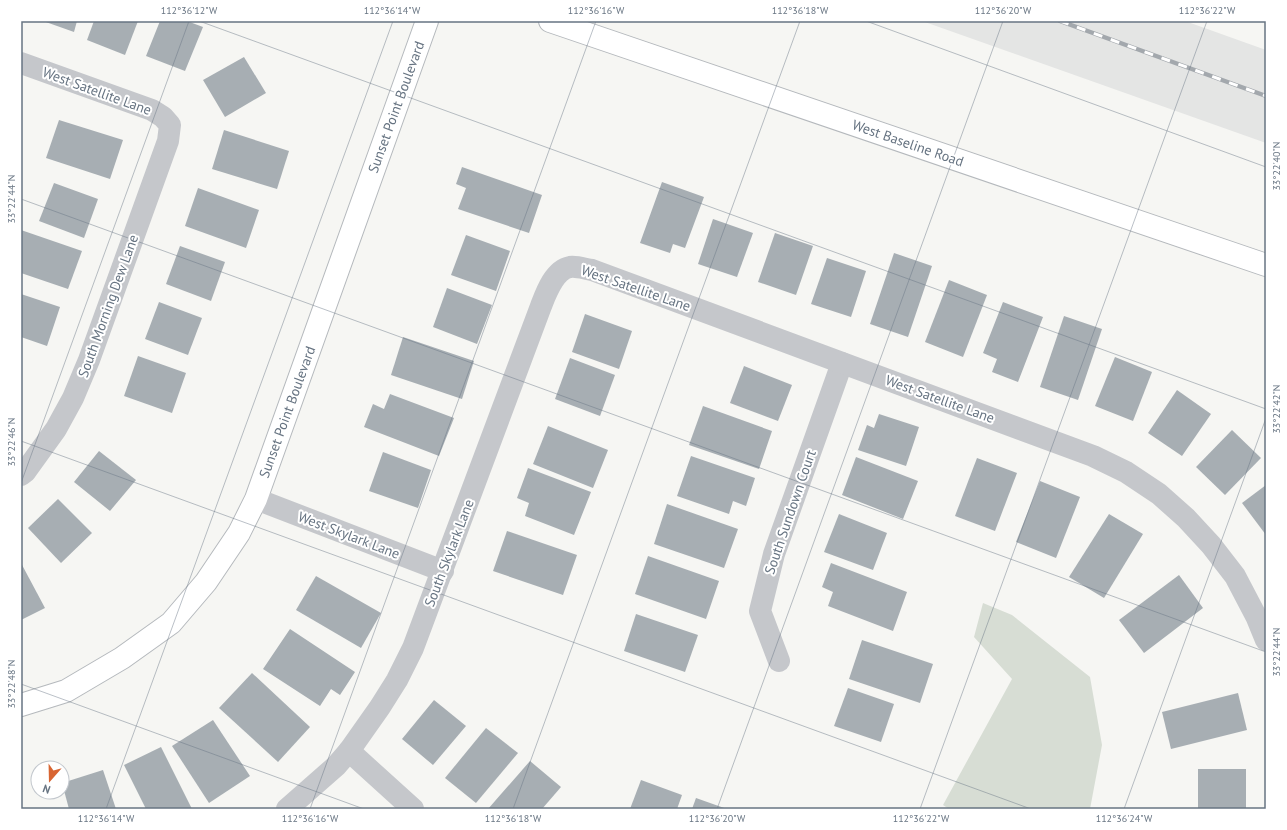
<svg xmlns="http://www.w3.org/2000/svg" width="1287" height="830" font-family="'PT Sans',sans-serif">
<style>
.built{fill:#e4e5e4}
.green{fill:#d7ddd4}
.building{fill:#a7aeb3}
.lines{fill:none;stroke-linecap:round;stroke-linejoin:round}
.secondary-casing{stroke:#b5b9bd;stroke-width:24}
.street{stroke:#c5c7cb;stroke-width:22}
.secondary{stroke:#fff;stroke-width:22}
.rail-casing{stroke:#a3a8ad;stroke-width:4.5}
.rail{stroke:#fff;stroke-width:3;stroke-dasharray:9;stroke-linecap:butt}
.ticks{fill:none;stroke:#677482;stroke-width:1;stroke-opacity:0.45}
.labels{text-anchor:middle;dominant-baseline:central;stroke-width:4;stroke-linejoin:round;paint-order:stroke}
.street-label{font-size:14px;fill:#677482;stroke:#fff}
.neatline{fill:none;stroke:#677482;stroke-width:1.5}
.ticks-label{font-size:10px;text-anchor:middle;fill:#677482}
</style>
<rect width="100%" height="100%" fill="#f6f6f3"/>
<path class="built" d="M922,21H1185L1266,50V143Z"/>
<path class="green" d="M983,603L1012,615L1090,677L1102,745L1090,809H949L943,805L1012,679L974,637Z"/>
<g class="building">
<path d="M43,21H77L74,32Z"/>
<path d="M94,21H138L125,55L87,40Z"/>
<path d="M160,21H187L203,27L185,71L146,56Z"/>
<path d="M244,57L266,93L225,117L203,80Z"/>
<path d="M59,120L123,140L110,179L46,158Z"/>
<path d="M224,130L289,151L277,189L212,169Z"/>
<path d="M462,167L542,195L529,233L458,209L466,188L456,184Z"/>
<path d="M662,182L704,197L685,248L673,244L670,253L640,243Z"/>
<path d="M54,183L98,199L84,238L39,221Z"/>
<path d="M198,188L259,210L246,248L185,226Z"/>
<path d="M713,219L753,233L737,277L698,264Z"/>
<path d="M21,230L82,251L68,289L21,273Z"/>
<path d="M775,233L813,246L796,295L758,282Z"/>
<path d="M466,235L510,251L496,291L451,275Z"/>
<path d="M180,246L225,262L211,301L166,284Z"/>
<path d="M894,253L932,266L908,337L870,324Z"/>
<path d="M827,258L866,271L851,317L811,304Z"/>
<path d="M949,280L987,295L963,357L925,342Z"/>
<path d="M447,288L492,305L477,344L433,327Z"/>
<path d="M21,294L60,307L47,346L21,337Z"/>
<path d="M159,302L202,318L188,355L145,339Z"/>
<path d="M1003,302L1043,317L1018,382L992,372L997,359L983,353Z"/>
<path d="M585,314L632,331L619,369L572,352Z"/>
<path d="M1064,316L1102,329L1078,400L1040,387Z"/>
<path d="M403,337L474,361L462,399L391,375Z"/>
<path d="M138,356L186,373L172,413L124,396Z"/>
<path d="M1115,357L1152,372L1133,421L1095,406Z"/>
<path d="M570,358L615,375L600,416L555,399Z"/>
<path d="M744,366L792,385L778,421L730,403Z"/>
<path d="M1177,390L1211,414L1182,456L1148,433Z"/>
<path d="M390,394L454,418L439,456L364,427L373,404L384,409Z"/>
<path d="M703,406L772,431L759,469L689,445Z"/>
<path d="M879,414L919,427L906,466L858,450L867,425L874,428Z"/>
<path d="M548,426L608,450L593,488L533,464Z"/>
<path d="M1232,430L1261,458L1225,495L1196,467Z"/>
<path d="M99,451L136,480L110,511L74,482Z"/>
<path d="M383,452L431,470L418,508L369,491Z"/>
<path d="M691,456L755,478L746,506L733,501L729,514L677,496Z"/>
<path d="M856,457L918,481L903,519L842,495Z"/>
<path d="M977,458L1017,473L995,531L955,516Z"/>
<path d="M528,468L591,492L574,535L525,516L529,503L517,498Z"/>
<path d="M1040,481L1080,497L1056,558L1016,542Z"/>
<path d="M1266,485V535L1242,503Z"/>
<path d="M58,499L92,533L61,563L28,528Z"/>
<path d="M667,504L738,529L724,568L654,544Z"/>
<path d="M839,514L887,533L873,570L824,552Z"/>
<path d="M1109,514L1143,534L1104,598L1069,577Z"/>
<path d="M507,531L577,555L563,595L493,571Z"/>
<path d="M648,556L719,581L706,619L635,594Z"/>
<path d="M21,563L45,608L21,620Z"/>
<path d="M831,563L907,592L893,631L828,606L833,592L822,587Z"/>
<path d="M1179,575L1203,608L1144,653L1119,620Z"/>
<path d="M316,576L381,613L361,648L296,610Z"/>
<path d="M636,614L698,635L685,672L624,651Z"/>
<path d="M290,629L355,672L340,695L331,689L320,706L263,669Z"/>
<path d="M862,640L933,664L920,703L849,679Z"/>
<path d="M252,673L310,727L278,762L219,708Z"/>
<path d="M848,688L894,704L881,742L834,726Z"/>
<path d="M1238,693L1247,730L1171,749L1162,712Z"/>
<path d="M434,700L466,726L433,765L402,739Z"/>
<path d="M213,720L250,776L209,803L172,746Z"/>
<path d="M486,728L518,753L476,803L445,778Z"/>
<path d="M161,747L192,809H146L124,765Z"/>
<path d="M530,761L561,787L542,809H488Z"/>
<rect x="1198" y="769" width="48" height="40"/>
<path d="M103,770L116,809H69L62,783Z"/>
<path d="M641,780L682,795L677,809H630Z"/>
<path d="M696,798L727,809H692Z"/>
</g>
<g class="lines">
<defs>
<g id="secondary">
<path d="M550,21L1266,265"/>
<path d="M21,705L66,691L122,658L171,623L206,582L239,533L256,499L427,21"/>
</g>
</defs>
<use href="#secondary" class="secondary-casing"/>
<g class="street">
<path d="M21,63L152,110L163,117L170,125L168,141L89,360L73,398L56,429L25,472L21,475"/>
<path d="M256,499L443,571"/>
<path d="M779,661L760,611L774,554L842,363"/>
<path d="M349,751L413,809"/>
<path d="M287,809L336,766L349,751L380,707L397,680L413,648L541,306C546,293 554,270 570,267C577,266 585,269 592,270L1093,456L1126,472L1159,494L1186,518L1211,545L1235,576L1257,618L1266,640"/>
</g>
<use href="#secondary" class="secondary"/>
<defs>
<path id="rail" d="M1060,21L1266,96"/>
</defs>
<use href="#rail" class="rail-casing"/>
<use href="#rail" class="rail"/>
</g>
<path class="ticks" d="M199,21L1266,409M866,21L1266,167M21,199L1266,652M21,441L1031,809M21,483L189,21M21,684L364,809M106,809L393,21M310,809L596,21M513,809L800,21M717,809L1003,21M920,809L1207,21M1124,809L1266,418"/>
<g class="labels">
<g class="street-label">
<text transform="translate(97 91) rotate(20)">West Satellite Lane</text>
<text transform="translate(396 107) rotate(-70)">Sunset Point Boulevard</text>
<text transform="translate(908 143) rotate(19)">West Baseline Road</text>
<text transform="translate(636 288) rotate(19)">West Satellite Lane</text>
<text transform="translate(108 306) rotate(-70)">South Morning Dew Lane</text>
<text transform="translate(940 399) rotate(20)">West Satellite Lane</text>
<text transform="translate(287 412) rotate(-70)">Sunset Point Boulevard</text>
<text transform="translate(790 512) rotate(-71)">South Sundown Court</text>
<text transform="translate(349 535) rotate(21)">West Skylark Lane</text>
<text transform="translate(449 553) rotate(-69)">South Skylark Lane</text>
</g>
</g>
<rect width="1287" height="830" fill="none" stroke="#ffffff" stroke-width="44"/>
<g transform="translate(50 780) rotate(200)"><circle r="19" fill="#ffffff" stroke="#c2c7cd"/>
<path d="M0-3L7 15L0 10L-7 15Z" fill="#d86532"/>
<text y="-6" font-size="11" font-weight="bold" text-anchor="middle" fill="#677482">N</text>
</g>
<rect x="22" y="22" width="1243" height="786" class="neatline"/>
<g class="ticks-label">
<text x="189" y="14">112°36'12"W</text>
<text x="392" y="14">112°36'14"W</text>
<text x="596" y="14">112°36'16"W</text>
<text x="800" y="14">112°36'18"W</text>
<text x="1003" y="14">112°36'20"W</text>
<text x="1207" y="14">112°36'22"W</text>
<text transform="translate(1276 166) rotate(-90)" y="4">33°22'40"N</text>
<text transform="translate(11 199) rotate(-90)" y="4">33°22'44"N</text>
<text transform="translate(1276 409) rotate(-90)" y="4">33°22'42"N</text>
<text transform="translate(11 442) rotate(-90)" y="4">33°22'46"N</text>
<text transform="translate(1276 652) rotate(-90)" y="4">33°22'44"N</text>
<text transform="translate(11 684) rotate(-90)" y="4">33°22'48"N</text>
<text x="106" y="822">112°36'14"W</text>
<text x="310" y="822">112°36'16"W</text>
<text x="513" y="822">112°36'18"W</text>
<text x="717" y="822">112°36'20"W</text>
<text x="921" y="822">112°36'22"W</text>
<text x="1124" y="822">112°36'24"W</text>
</g>
</svg>
